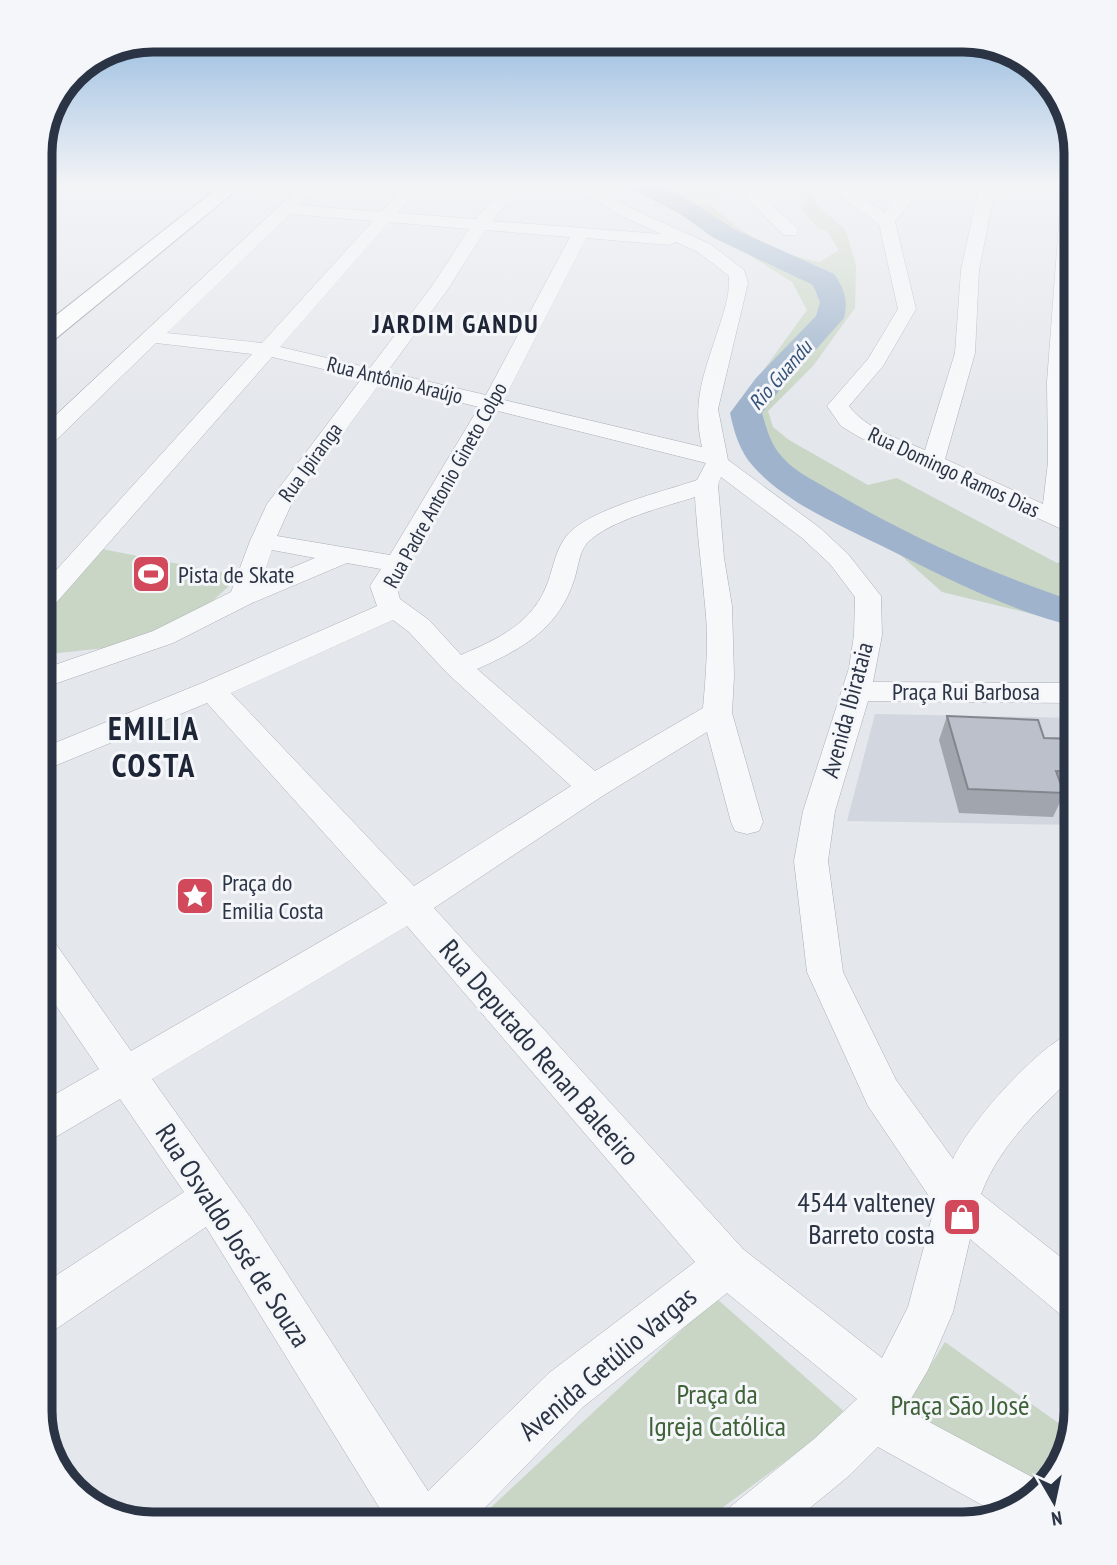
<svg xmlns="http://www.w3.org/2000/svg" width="1117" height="1565" font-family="'PT Sans Narrow',sans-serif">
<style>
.built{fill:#d2d6de}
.green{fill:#c9d6c5}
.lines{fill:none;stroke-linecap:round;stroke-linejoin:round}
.river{fill:#9fb4cc;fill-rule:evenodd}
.minor-casing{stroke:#a9aeb7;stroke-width:1}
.highway-casing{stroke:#8b94a3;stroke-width:2}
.path{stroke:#c2c5cb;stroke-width:2.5;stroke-dasharray:2.5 2.5;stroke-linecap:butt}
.minor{fill:#f7f8fa;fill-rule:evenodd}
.highway{fill:#fff;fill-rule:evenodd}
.wall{fill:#a1a5ae}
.building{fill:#bbc0ca;stroke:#83868d;stroke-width:2}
.labels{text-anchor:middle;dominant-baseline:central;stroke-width:6;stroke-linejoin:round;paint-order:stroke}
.far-water-label{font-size:21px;font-style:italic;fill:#34527a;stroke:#f4f6f9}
.far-street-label{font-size:21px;fill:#2b3445;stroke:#f4f6f9}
.poi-label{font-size:24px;fill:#2b3445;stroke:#f4f6f9;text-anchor:start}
.street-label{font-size:24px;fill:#2b3445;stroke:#f4f6f9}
.far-district-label{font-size:26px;font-weight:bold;letter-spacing:2px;fill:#1d2536;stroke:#f4f6f9}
.near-street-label{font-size:28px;fill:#2b3445;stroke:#f4f6f9}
.near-poi-label{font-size:28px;fill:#2b3445;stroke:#f4f6f9;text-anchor:end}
.near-park-label{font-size:28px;fill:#3f6138;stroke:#f4f6f9}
.district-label{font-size:32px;font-weight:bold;letter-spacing:2px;fill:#1d2536;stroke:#f4f6f9}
.rim{fill:none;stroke:#2b3445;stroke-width:9}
</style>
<rect width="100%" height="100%" fill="#e4e7ec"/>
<path class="built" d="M875,714L1077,718V825L847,821Z"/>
<g class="green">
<path d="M623,183H672L689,188H702L708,195L654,201Z"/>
<path d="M791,186H804L822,210L846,230L856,266L855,308L813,366L768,411L773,427L789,440L868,485L897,478L1057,563L1067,559L1077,563V625L942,592L886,542L819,506L770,474L749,449L734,411L807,310L792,282L675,208L709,203C741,234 776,254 820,262L839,250L827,231L818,229L800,206L806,204Z"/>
<path d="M97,548L240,576L208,605L133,645L40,655V605Z"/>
<path d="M716,1298L848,1415L699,1525H472Z"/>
<path d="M945,1342L1071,1432L1062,1468L1034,1496L898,1418Z"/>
</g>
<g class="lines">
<path class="river" d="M628,183H657L696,204L732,228L834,274C845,289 848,301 844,318L778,392L762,413C766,427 770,441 778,452C791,470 812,479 830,490C907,535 991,574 1077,602V627C1007,610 944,577 880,545C839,525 783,501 753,466C740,452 734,432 730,413L756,378L816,316L820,302L813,285L714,238L680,214L631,188Z"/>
<defs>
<g id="minor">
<path d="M304,183H321L299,205L381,212L407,183H423L397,213L476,219L507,183H523L492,221L661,234L618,214L569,183H588L630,208L710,244L744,270L748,283L718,409L728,460L820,528L848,554L881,596L882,635L873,682L1077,683V703L868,701L835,811L828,861L843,972L896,1080L953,1159C969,1123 1040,1043 1077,1030V1073C1040,1108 1000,1144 981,1194L1077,1270V1322L1061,1315L970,1239L953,1312L928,1370L905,1409L1045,1484L1020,1509L1000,1515L878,1447L850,1475L789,1525H722L730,1507L814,1439L857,1399L727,1293L583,1407L468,1525H390L206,1227L56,1329L40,1336V1286L184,1192L120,1099L54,1138L40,1144V1103L99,1069L40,982V936L53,940L131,1051L387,903L207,703L40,772V749L202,683L377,606L370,586L381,569L347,563L252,603L173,643L40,689V670L153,631L231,592L250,541L267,504L362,378L272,357L49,611L40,613V588L252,354L156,343L48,448L40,450V430ZM290,214L373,221L262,343L167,333ZM389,222L469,229L432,286L370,368L280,347ZM485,230L570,237L486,395L387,372L448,289ZM586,238L669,245L676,242L698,252L729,276C730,292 725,309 720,324C706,369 691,399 702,447L504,400ZM380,383L479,407L390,555L277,536L291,505ZM498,411L706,463L697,480C662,492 594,508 569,533C556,547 554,565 548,582C533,623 500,638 461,655L429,620L400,599L396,586ZM721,477L802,538L830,564L855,597L854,635L849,668L803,811L794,861L807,972L868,1106L935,1205L908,1307L882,1358L743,1249L434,908L604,795L707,732L731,822L735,831L747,834L759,831L763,822L732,713L734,676L732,606L724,558L718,485ZM695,497C697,534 702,568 705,605C709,639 706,674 703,708L595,771L477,669C520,650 557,630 573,583C578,571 578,554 587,543C610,520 664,507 695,497ZM272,550L315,558L262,580ZM393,620L409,632L447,673L571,786L414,886L231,693ZM407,926L695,1262L549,1373L428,1491L253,1221L152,1079Z"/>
<path d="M731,183H748L796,227L798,231L796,235H784Z"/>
<path d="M822,183H840L885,213L901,183H917L909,203L895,222L916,309L883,366L849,406C866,429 899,439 925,450L955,353L961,270L980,183H996L979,270L975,353L945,459L1043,504L1048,462L1047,382L1062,183H1077L1073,303L1067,382L1070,462L1066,515L1077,520V536L859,437L841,426L827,406L868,359L898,309L879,224Z"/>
</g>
<path id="highway" d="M224,183H245L48,345L40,347V328Z"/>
</defs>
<use href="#minor" class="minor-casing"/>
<use href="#highway" class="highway-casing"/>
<path class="path" d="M654,205L725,195"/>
<use href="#minor" class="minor"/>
<use href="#highway" class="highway"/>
</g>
<path class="wall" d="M947,716L1044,738L1077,739V796H1063L1053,817L959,813L939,740Z"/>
<path class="building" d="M947,716L1038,720L1044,738L1077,739V772L1056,771L1064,793L968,789Z"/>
<linearGradient id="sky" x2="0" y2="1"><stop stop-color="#8bb4dd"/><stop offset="0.46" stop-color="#f3f4f6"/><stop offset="1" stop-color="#f3f4f6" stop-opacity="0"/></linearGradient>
<rect width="1117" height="402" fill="url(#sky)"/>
<defs>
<symbol id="stadium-square" viewBox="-11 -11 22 22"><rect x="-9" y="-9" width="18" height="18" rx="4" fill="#d1495b" stroke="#f4f6f9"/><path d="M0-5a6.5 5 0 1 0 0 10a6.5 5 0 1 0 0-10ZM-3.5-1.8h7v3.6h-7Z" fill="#fff"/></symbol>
<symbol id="sight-square" viewBox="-11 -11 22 22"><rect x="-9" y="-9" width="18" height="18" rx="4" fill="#d1495b" stroke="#f4f6f9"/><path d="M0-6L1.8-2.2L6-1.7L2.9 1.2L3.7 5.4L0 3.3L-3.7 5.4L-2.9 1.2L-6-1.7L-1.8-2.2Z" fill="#fff"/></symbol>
<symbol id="shop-square" viewBox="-11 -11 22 22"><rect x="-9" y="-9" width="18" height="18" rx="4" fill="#d1495b" stroke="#f4f6f9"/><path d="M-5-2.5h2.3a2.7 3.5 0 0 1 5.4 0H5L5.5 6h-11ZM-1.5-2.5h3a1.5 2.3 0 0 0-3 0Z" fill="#fff"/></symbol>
</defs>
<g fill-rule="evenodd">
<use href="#stadium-square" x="129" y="552" width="44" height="44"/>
<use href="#sight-square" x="173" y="874" width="44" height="44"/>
<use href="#shop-square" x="940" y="1195" width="44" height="44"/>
</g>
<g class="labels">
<g class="far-water-label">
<text transform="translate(780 375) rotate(-49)">Rio Guandu</text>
</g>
<g class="far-street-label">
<text transform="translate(395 380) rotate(14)">Rua Antônio Araújo</text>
<text transform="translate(310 462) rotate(-54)">Rua Ipiranga</text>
<text transform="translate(954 472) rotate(25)">Rua Domingo Ramos Dias</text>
<text transform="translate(445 485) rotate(-61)">Rua Padre Antonio Gineto Colpo</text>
</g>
<g class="poi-label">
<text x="178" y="574">Pista de Skate</text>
<text x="222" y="882">Praça do<tspan x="222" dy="28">Emilia Costa</tspan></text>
</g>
<g class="street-label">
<text x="966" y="691">Praça Rui Barbosa</text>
<text transform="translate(847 710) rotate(-75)">Avenida Ibirataia</text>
</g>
<g class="far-district-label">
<text x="456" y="323">JARDIM GANDU</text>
</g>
<g class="near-street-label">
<text transform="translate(540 1052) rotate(49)">Rua Deputado Renan Baleeiro</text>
<text transform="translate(234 1235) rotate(57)">Rua Osvaldo José de Souza</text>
<text transform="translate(607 1363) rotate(-40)">Avenida Getúlio Vargas</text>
</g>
<g class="near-poi-label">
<text x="935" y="1201">4544 valteney<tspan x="935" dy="32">Barreto costa</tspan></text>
</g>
<g class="near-park-label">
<text x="717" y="1393">Praça da<tspan x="717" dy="32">Igreja Católica</tspan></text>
<text x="960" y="1404">Praça São José</text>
</g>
<g class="district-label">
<text x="154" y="728">EMILIA<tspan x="154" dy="37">COSTA</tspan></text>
</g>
</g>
<path d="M0 0H1117V1565H0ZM153 52H963A101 101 0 0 1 1064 153V1411A101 101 0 0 1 963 1512H153A101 101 0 0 1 52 1411V153A101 101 0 0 1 153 52Z" fill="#f4f6f9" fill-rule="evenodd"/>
<path class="rim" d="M153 52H963A101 101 0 0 1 1064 153V1411A101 101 0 0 1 963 1512H153A101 101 0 0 1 52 1411V153A101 101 0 0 1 153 52Z"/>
<g transform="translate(1054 1502) rotate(171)" stroke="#f4f6f9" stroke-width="5" paint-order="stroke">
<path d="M0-5L12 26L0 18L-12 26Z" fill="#2b3445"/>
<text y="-10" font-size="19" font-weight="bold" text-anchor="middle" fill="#2b3445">N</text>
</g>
</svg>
